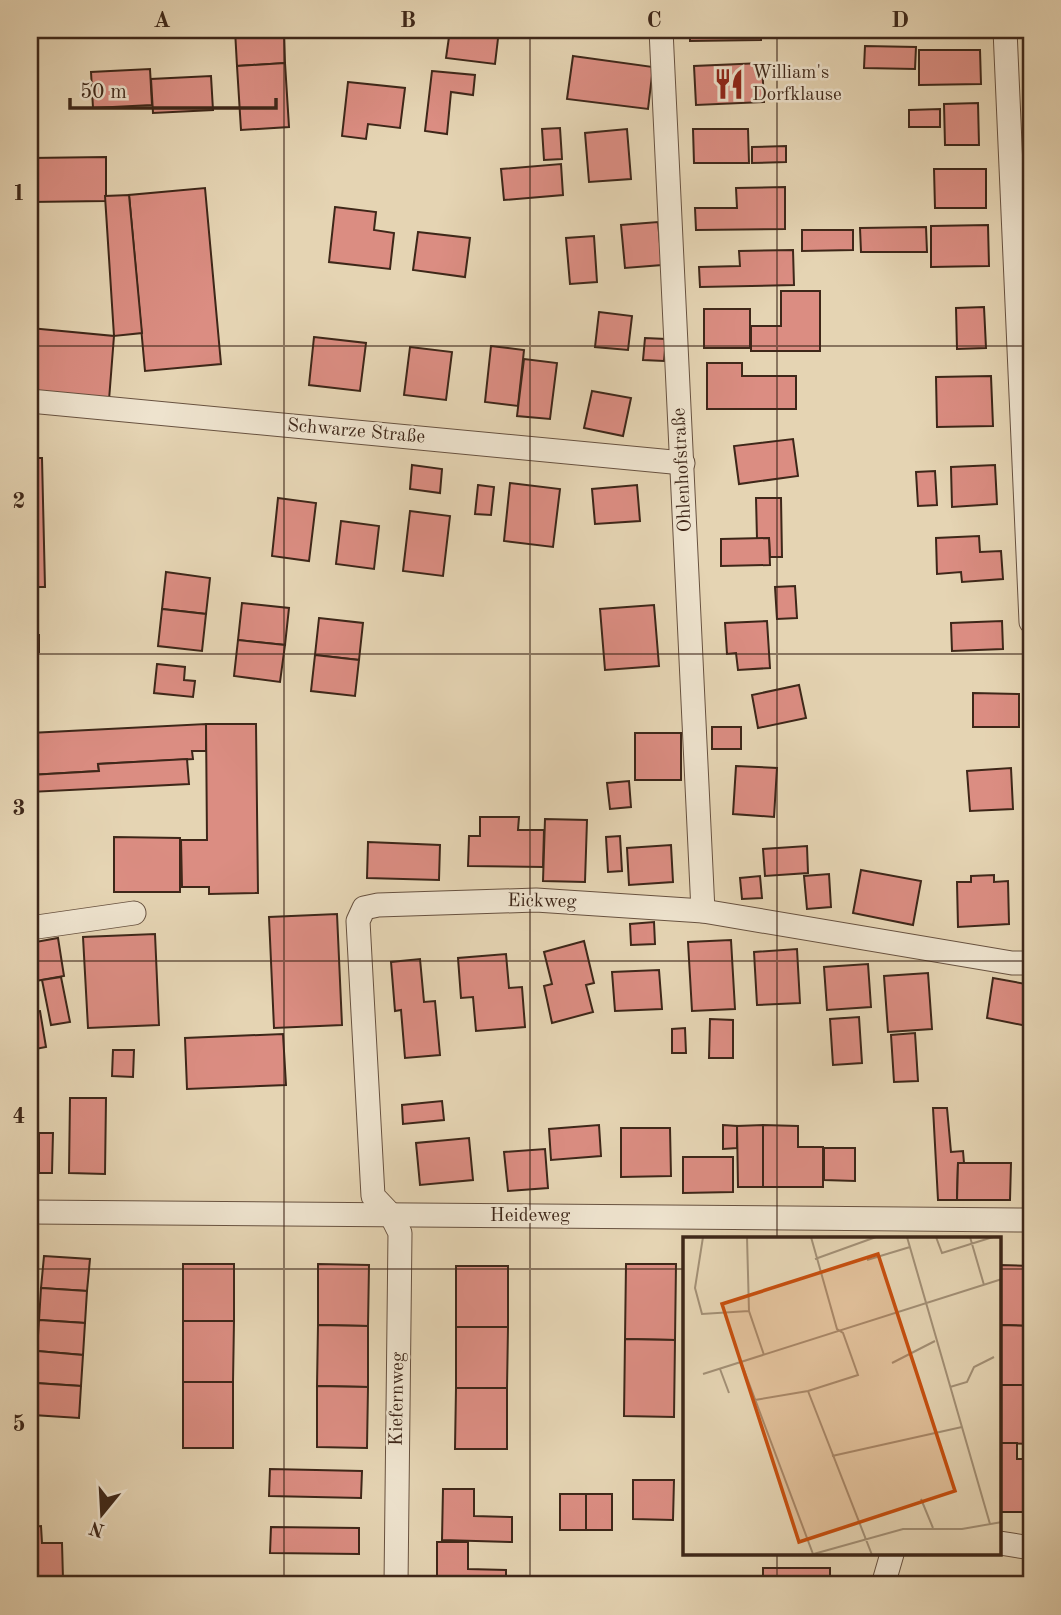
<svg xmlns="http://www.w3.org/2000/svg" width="1061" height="1615" font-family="'Old Standard TT',serif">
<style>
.building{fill:#db8d82;stroke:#3e2719;stroke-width:2}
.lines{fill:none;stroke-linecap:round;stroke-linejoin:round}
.street-casing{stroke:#685240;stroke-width:25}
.street{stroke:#eee3ce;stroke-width:23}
.grid{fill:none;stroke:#3e2719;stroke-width:2;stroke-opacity:0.55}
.labels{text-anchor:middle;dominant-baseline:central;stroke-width:5;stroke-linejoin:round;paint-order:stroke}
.poi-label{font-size:19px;fill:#3e2719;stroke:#eee3ce;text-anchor:start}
.street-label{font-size:19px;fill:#3e2719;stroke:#eee3ce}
.inset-road{fill:none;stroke:#a28f75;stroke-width:2}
.view{fill:#c64f0f;fill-opacity:0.15;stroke:#c64f0f;stroke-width:3.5}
.inset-edge{fill:none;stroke:#3e2719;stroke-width:3.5}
.neatline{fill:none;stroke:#3e2719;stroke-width:2.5}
.grid-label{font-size:23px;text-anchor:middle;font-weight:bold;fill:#3e2719}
</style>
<rect width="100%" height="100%" fill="#e5d4b3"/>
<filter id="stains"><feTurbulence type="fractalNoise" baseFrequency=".00286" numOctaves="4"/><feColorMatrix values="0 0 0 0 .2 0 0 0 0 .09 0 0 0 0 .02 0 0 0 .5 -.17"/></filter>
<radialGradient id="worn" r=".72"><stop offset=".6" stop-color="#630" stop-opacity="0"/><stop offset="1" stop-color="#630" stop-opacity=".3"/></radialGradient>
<g class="building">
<path d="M61,30H91V35L61,37Z"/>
<path d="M235,30H284L285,63L237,66Z"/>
<path d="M450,30H499L495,64L446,58Z"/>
<path d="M690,30H761V40L690,41Z"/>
<path d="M865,46L916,47L915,69L864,68Z"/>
<path d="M919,50H980L981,84L919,85Z"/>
<path d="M573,56L653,67L648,109L567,99Z"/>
<path d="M285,63L289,127L241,130L237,66Z"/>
<path d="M762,63L764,102L696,105L694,66Z"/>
<path d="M150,69L152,105L93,108L91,72Z"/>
<path d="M432,71L475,75L473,95L451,92L447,134L425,131Z"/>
<path d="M211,76L213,110L153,113L151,79Z"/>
<path d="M348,82L405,88L400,128L368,124L366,139L342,136Z"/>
<path d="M978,103L979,145H945L944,104Z"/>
<path d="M940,109V127H909V110Z"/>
<path d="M560,128L562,159L544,160L542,129Z"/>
<path d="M627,129L631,179L589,182L585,133Z"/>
<path d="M693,129H748L749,163H694Z"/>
<path d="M786,146V162L752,163V147Z"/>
<path d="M106,157V201L30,202V158Z"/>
<path d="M561,164L563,195L504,200L501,169Z"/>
<path d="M934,169H986V208H935Z"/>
<path d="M785,187V229L696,230L695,208H737L736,188Z"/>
<path d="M205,188L221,364L145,371L129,195Z"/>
<path d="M129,195L142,333L114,336L105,196Z"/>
<path d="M335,207L376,212L374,230L394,233L390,269L329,262Z"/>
<path d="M658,222L662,265L625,268L621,225Z"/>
<path d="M988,225L989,266L931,267V226Z"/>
<path d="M926,227L927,252H861L860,228Z"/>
<path d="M802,230H853V250L802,251Z"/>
<path d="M418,232L470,238L465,277L413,270Z"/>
<path d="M594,236L597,282L570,284L566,238Z"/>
<path d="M793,250L794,285L700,287L699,267L740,266L739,251Z"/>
<path d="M781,291H820V351H751V326H781Z"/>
<path d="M984,307L986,348L957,349L956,308Z"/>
<rect x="704" y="309" width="46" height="39"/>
<path d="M599,312L632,316L628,350L595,347Z"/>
<path d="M30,328L114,336L109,400L30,393Z"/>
<path d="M314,337L366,343L360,391L309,385Z"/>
<path d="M645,338L666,339L664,361L643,360Z"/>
<path d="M491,346L524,350L518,406L485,402Z"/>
<path d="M410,347L452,352L446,400L404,395Z"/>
<path d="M524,359L557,363L550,419L517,416Z"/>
<path d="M707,363H742V376H796V409H707Z"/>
<path d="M991,376L993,426L937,427L936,377Z"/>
<path d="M592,391L631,398L623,436L584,428Z"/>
<path d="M30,408L38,409L34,458H30Z"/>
<path d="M793,439L798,476L739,484L734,446Z"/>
<path d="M30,458H42L45,587H30Z"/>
<path d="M412,465L442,469L440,493L410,489Z"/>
<path d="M995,465L997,504L952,507L951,467Z"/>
<path d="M935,471L937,505L918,506L916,472Z"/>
<path d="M510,483L560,489L553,547L504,541Z"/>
<path d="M478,485L494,487L491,515L475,514Z"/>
<path d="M637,485L640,521L595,524L592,489Z"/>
<path d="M278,498L316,503L309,561L272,556Z"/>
<path d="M756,498H781L782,557H770L769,538L757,539Z"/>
<path d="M410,511L450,516L443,576L403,571Z"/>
<path d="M341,521L379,526L374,569L336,564Z"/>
<path d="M979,536L980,552L1001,551L1003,579L962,582L961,572L937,574L936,538Z"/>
<path d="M769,538L770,565L721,566V539Z"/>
<path d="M166,572L210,578L206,614L162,609Z"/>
<path d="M795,586L797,618L777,619L775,587Z"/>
<path d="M242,603L289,608L285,645L238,640Z"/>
<path d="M654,605L659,666L605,670L600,609Z"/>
<path d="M162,609L206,614L202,651L158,646Z"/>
<path d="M319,618L363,623L359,660L315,655Z"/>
<path d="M767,621L770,668L738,670L736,653L727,654L725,623Z"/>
<path d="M1002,621L1003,649L952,651L951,623Z"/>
<rect x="30" y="635" width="9" height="17"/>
<path d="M238,640L285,645L280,682L234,676Z"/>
<path d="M315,655L359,660L355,696L311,691Z"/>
<path d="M157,664L185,667L184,680L195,681L193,697L154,693Z"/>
<path d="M799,685L806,718L758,728L752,695Z"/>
<path d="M973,693L1019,694V727H973Z"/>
<path d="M206,724H256L258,893L209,894V887H182L181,840H207Z"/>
<path d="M206,724V751H192L193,759L98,764L99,771L30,775V733Z"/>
<rect x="712" y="727" width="29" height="22"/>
<rect x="635" y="733" width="46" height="47"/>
<path d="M187,759L189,784L30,792V775L99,771L98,764Z"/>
<path d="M736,766L777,768L774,817L733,814Z"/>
<path d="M1011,768L1013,809L970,811L967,771Z"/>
<path d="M629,781L631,807L610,809L607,783Z"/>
<path d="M480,817H519L518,830H544L543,867L468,866L469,836H480Z"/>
<path d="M545,819L587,820L585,882L543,881Z"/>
<path d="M620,836L622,871L608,872L606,837Z"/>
<path d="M114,837L180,838V892H114Z"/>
<path d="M368,842L440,845L439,880L367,878Z"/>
<path d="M671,845L673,882L629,885L627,848Z"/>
<path d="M807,846L808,873L765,876L763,849Z"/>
<path d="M861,870L921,881L913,925L853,913Z"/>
<path d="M829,874L831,907L807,909L804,876Z"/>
<path d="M994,875V882L1008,881L1009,924L958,927L957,882H971V876Z"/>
<path d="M760,876L762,898L742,899L740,878Z"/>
<path d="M337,914L342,1025L274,1028L269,917Z"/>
<path d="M654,922L655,944L631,945L630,924Z"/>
<path d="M155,934L159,1025L88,1028L83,937Z"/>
<path d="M58,938L64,976L30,982V943Z"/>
<path d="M731,940L735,1009L692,1011L688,942Z"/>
<path d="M584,941L594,983L586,985L593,1012L552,1023L544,986L552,984L544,952Z"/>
<path d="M797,949L800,1003L757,1005L754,952Z"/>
<path d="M506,954L509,988L522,987L525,1027L476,1031L473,997L461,998L458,958Z"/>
<path d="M420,959L424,1002L435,1001L440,1055L405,1058L401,1010L395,1011L391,962Z"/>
<path d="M868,964L871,1007L827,1010L824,967Z"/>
<path d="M659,970L662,1009L615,1011L612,972Z"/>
<path d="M928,973L932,1029L888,1032L884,976Z"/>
<path d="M61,977L70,1022L51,1025L42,980Z"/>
<path d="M993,978L1031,985L1027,1026L987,1018Z"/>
<path d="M40,1011L46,1047L30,1050V1012Z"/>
<path d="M859,1017L862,1063L833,1065L830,1019Z"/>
<path d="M710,1019L733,1020V1058H709Z"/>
<path d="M685,1028L686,1053H672V1029Z"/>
<path d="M915,1033L918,1081L894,1082L891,1035Z"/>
<path d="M283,1034L286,1085L187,1089L185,1038Z"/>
<path d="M113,1050H134L133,1077L112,1076Z"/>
<path d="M70,1098H106L105,1174L69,1173Z"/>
<path d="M442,1101L444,1120L403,1124L402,1105Z"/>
<path d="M933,1108H947L951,1152L963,1151L964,1163H958L957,1200H938Z"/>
<path d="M599,1125L601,1156L551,1160L549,1129Z"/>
<path d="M723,1125L737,1126V1148L723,1149Z"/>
<path d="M763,1125L798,1126V1147H823V1187H763Z"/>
<path d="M763,1125V1187H738L737,1126Z"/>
<path d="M621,1128H670L671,1176L621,1177Z"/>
<path d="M39,1133H53L52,1173H39Z"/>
<path d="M469,1138L473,1180L420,1185L416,1143Z"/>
<path d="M824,1148H855V1181L824,1180Z"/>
<path d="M545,1149L548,1188L508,1191L504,1152Z"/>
<path d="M683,1157H733V1192L683,1193Z"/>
<path d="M958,1163H1011L1010,1200H957Z"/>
<path d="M44,1256L90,1259L87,1291L41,1288Z"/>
<rect x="183" y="1264" width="51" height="57"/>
<path d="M318,1264L369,1265L368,1326L318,1325Z"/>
<path d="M626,1264H676L675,1340L625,1339Z"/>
<path d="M1000,1265L1031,1266V1326L1000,1325Z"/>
<rect x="456" y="1266" width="52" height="61"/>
<path d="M41,1288L87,1291L85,1323L39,1320Z"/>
<path d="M39,1320L85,1323L83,1355L37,1351Z"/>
<path d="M183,1321H234L233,1382H183Z"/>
<path d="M318,1325L368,1326V1387L317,1386Z"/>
<path d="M1000,1325L1031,1326V1385H1000Z"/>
<path d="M456,1327H508L507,1388H456Z"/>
<path d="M625,1339L675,1340L674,1417L624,1416Z"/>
<path d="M37,1351L83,1355L81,1386L35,1383Z"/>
<rect x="183" y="1382" width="50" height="66"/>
<path d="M35,1383L81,1386L79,1418L33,1415Z"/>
<path d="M1000,1385H1031V1444L1000,1443Z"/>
<path d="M317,1386L368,1387L367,1448L317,1447Z"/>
<path d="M456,1388H507V1449H455Z"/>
<path d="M1000,1443H1017V1459H1031V1512H1000Z"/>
<path d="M270,1469L362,1471L361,1498L269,1496Z"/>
<path d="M633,1480H674L673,1520L633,1519Z"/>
<path d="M443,1489H474V1516L512,1517V1542L442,1540Z"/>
<rect x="560" y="1494" width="26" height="36"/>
<rect x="586" y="1494" width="26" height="36"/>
<path d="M41,1526L42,1543H62L63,1579L30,1580V1527Z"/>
<path d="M271,1527L359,1528V1554L270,1553Z"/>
<path d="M437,1542H468V1569L506,1570V1585H437Z"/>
<rect x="763" y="1568" width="67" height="17"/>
</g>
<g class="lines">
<defs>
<g id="street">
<path d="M661,30L703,911"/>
<path d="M1005,30L1031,622"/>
<path d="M30,401L683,463"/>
<path d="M30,928L134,913"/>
<path d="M30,1212L1031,1220"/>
<path d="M1000,1543L1031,1548"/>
<path d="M396,1585L400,1233L391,1215L373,1196L358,921L364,908L378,905L536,900L703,911L1012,963H1031"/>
<path d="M883,1585L892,1554"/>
</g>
</defs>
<use href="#street" class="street-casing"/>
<use href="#street" class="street"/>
</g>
<path class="grid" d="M284,30V1585M530,30V1585M777,30V1239M30,346H1031M30,654H1031M30,961H1031M30,1269H685M1000,1269H1031M777,1554V1585"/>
<defs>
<symbol id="restaurant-bare" viewBox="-9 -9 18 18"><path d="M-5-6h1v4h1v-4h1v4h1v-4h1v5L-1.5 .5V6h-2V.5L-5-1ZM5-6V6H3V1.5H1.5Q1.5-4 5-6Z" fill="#8f2418" stroke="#eee3ce" stroke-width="2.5" paint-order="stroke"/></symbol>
</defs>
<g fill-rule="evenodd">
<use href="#restaurant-bare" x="707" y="62" width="44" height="44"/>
</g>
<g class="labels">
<g class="poi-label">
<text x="752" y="73">William's<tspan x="752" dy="22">Dorfklause</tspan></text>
</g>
<g class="street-label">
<text transform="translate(356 432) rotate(5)">Schwarze Straße</text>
<text transform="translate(683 470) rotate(-93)">Ohlenhofstraße</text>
<text transform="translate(542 902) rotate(1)">Eickweg</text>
<text x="530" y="1216">Heideweg</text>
<text transform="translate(398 1399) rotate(-89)">Kiefernweg</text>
</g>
</g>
<g transform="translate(683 1237)">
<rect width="318" height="318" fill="#e5d4b3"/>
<path class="inset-road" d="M20,0L12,51L19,77L66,74M64,0L66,74L81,118M224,0L307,287M253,0L259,16L310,0M287,0L301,48M132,22L193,0M184,23L227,10M58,125L130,317M209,126L252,104M37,132L46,156M20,137L319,42M267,150L284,145L291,130L311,120M125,154L189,318M72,163L125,154L175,138L160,96L154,92L128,0M149,219L279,190M238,262L250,291M127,318L220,292H279L319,285"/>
<path class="view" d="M195,17L272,254L116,305L39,67Z"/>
<rect width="318" height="318" class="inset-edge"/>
</g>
<rect width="1061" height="1615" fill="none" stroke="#e5d4b3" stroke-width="77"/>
<g transform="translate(102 1514) rotate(198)" stroke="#eee3ce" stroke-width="5" paint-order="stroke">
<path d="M0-5L12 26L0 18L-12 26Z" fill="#3e2719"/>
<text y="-10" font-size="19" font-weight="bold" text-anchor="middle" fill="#3e2719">N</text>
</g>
<path d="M70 98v10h206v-10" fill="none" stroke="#3e2719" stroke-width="3.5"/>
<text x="80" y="98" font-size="21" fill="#3e2719" stroke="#eee3ce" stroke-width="5" paint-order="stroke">50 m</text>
<rect x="38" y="38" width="985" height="1538" class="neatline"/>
<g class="grid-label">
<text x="162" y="27">A</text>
<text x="408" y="27">B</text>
<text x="654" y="27">C</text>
<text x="900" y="27">D</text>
<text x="19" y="200">1</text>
<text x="19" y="508">2</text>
<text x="19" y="815">3</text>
<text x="19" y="1123">4</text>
<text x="19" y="1431">5</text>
</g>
<rect width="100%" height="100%" filter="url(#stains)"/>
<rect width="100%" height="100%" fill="url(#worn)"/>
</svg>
